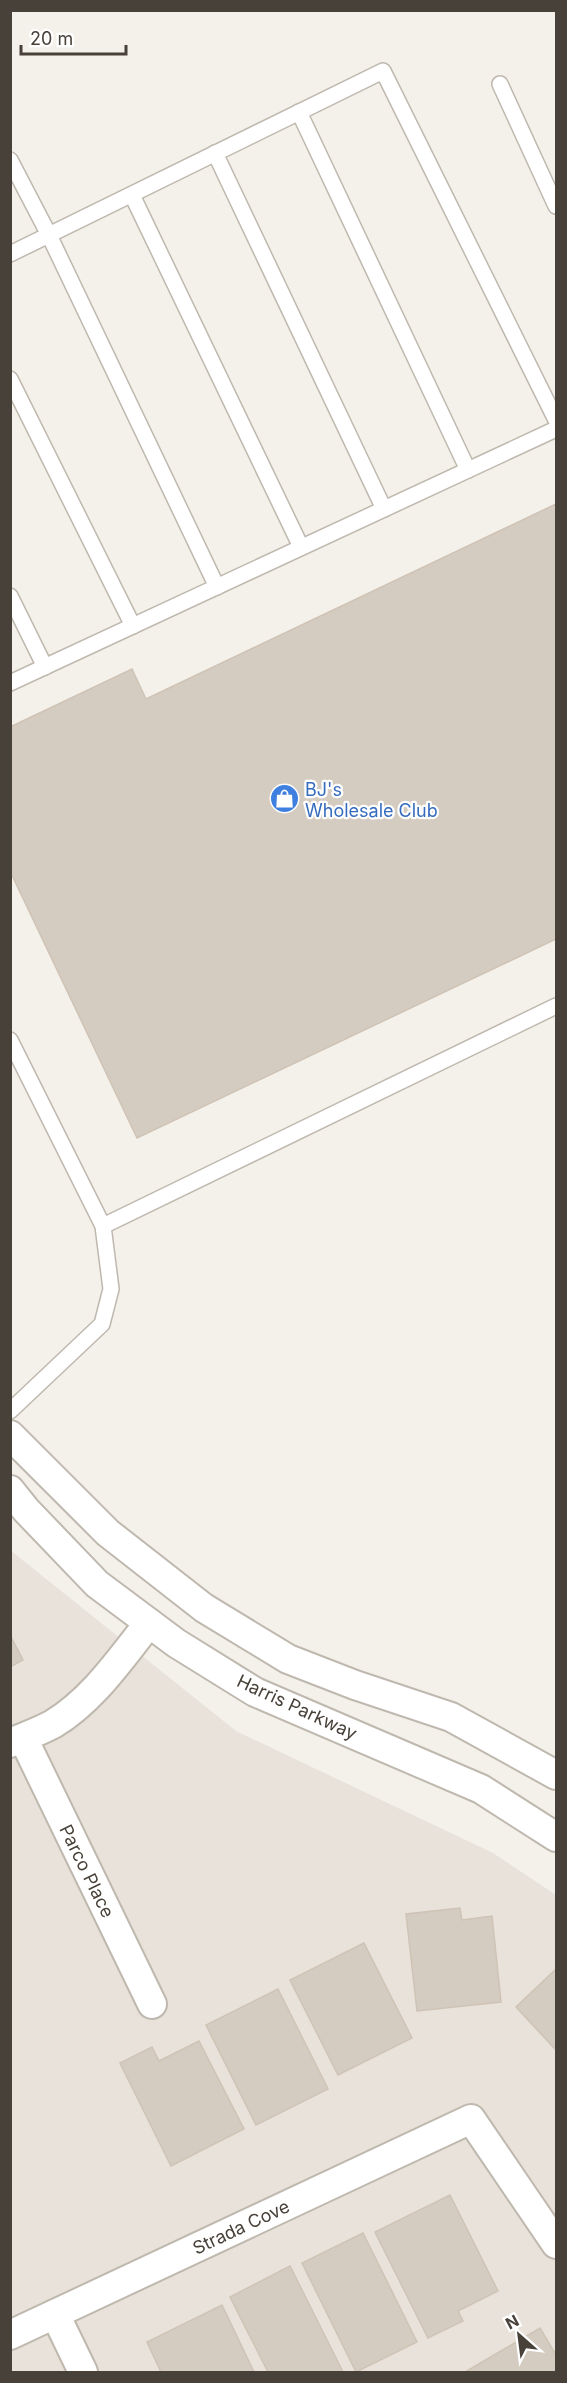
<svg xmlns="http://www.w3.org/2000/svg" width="567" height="2383" font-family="Inter,sans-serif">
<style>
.residential{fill:#e8e2da}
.building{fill:#d5ccc1;stroke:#cfc3b5;stroke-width:1.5}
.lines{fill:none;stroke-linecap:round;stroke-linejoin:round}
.lane-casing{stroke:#bfb8ae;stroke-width:18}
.street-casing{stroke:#bfb8ae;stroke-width:32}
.lane{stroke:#fff;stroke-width:15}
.street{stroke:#fff;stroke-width:28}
.labels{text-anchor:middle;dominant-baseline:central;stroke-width:4.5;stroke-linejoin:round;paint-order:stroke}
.shop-label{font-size:18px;fill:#366cbe;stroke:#fff;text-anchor:start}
.street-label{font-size:18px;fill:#484139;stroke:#fff}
</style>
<rect width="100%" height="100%" fill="#f4f1eb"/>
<path class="residential" d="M10,1550L236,1731L493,1853L556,1895V2372H11Z"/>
<g class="building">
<path d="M556,504V939L137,1138L10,871V727L132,669L146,699Z"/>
<path d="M10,1635L23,1660L10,1667Z"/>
<path d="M460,1908L462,1920L492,1916L501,2002L417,2011L406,1914Z"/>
<path d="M364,1943L412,2038L338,2075L290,1980Z"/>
<path d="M556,1969V2050L516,2007Z"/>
<path d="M278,1989L328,2089L256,2125L206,2025Z"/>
<path d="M199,2041L244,2129L171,2166L120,2063L152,2047L159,2061Z"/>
<path d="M450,2195L498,2291L458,2311L463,2321L428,2338L375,2232Z"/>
<path d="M363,2233L417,2342L356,2372L302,2263Z"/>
<path d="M290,2266L343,2372H268L230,2297Z"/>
<path d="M222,2305L254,2372H161L147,2342Z"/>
<path d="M540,2328L556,2355V2372H465Z"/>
</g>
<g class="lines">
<defs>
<g id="lane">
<path d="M500,84L556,206"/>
<path d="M299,112L468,470"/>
<path d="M215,153L384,509"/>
<path d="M10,160L49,235L217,587"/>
<path d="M132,195L301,547"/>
<path d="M10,254L383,71L556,420"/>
<path d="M10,379L133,626"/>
<path d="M10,596L45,667"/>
<path d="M10,683L556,429"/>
<path d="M10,1040L103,1226"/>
<path d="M10,1411L102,1324L111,1289L103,1226L556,1006"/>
</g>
<g id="street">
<path d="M10,1435L108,1533L204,1608L288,1659L355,1685L451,1717L556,1775"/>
<path d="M10,1490L26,1510L97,1584L176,1643L255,1692L481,1789L556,1837"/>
<path d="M23,1738L152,2004"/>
<path d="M10,1743C24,1737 40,1731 53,1724C93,1700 121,1658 149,1623"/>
<path d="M55,2314L83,2372"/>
<path d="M10,2335L471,2119L556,2244"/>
</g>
</defs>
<use href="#lane" class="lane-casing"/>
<use href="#street" class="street-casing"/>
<use href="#lane" class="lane"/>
<use href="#street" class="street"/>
</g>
<defs>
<symbol id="shop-disc" viewBox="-11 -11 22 22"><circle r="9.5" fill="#3f7fe0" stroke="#fff"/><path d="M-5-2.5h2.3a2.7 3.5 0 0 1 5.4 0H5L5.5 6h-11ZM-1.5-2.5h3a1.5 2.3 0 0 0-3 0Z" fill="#fff"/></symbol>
</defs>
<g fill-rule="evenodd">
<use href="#shop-disc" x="268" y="782" width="33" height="33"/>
</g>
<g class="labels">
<g class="shop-label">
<text x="305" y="789">BJ's<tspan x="305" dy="21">Wholesale Club</tspan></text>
</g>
<g class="street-label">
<text transform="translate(297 1707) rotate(25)">Harris Parkway</text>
<text transform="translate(87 1871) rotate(64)">Parco Place</text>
<text transform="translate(241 2227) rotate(-25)">Strada Cove</text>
</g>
</g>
<rect width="567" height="2383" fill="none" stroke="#484139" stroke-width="24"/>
<g transform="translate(519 2335) rotate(332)" stroke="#ffffff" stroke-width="4.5" paint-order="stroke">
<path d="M0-4.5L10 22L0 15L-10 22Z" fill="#484139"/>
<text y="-9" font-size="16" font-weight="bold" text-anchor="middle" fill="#484139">N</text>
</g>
<path d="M21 45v9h105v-9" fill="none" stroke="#484139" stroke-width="3"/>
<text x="30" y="45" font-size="18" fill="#484139" stroke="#ffffff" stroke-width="4.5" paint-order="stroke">20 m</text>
</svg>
